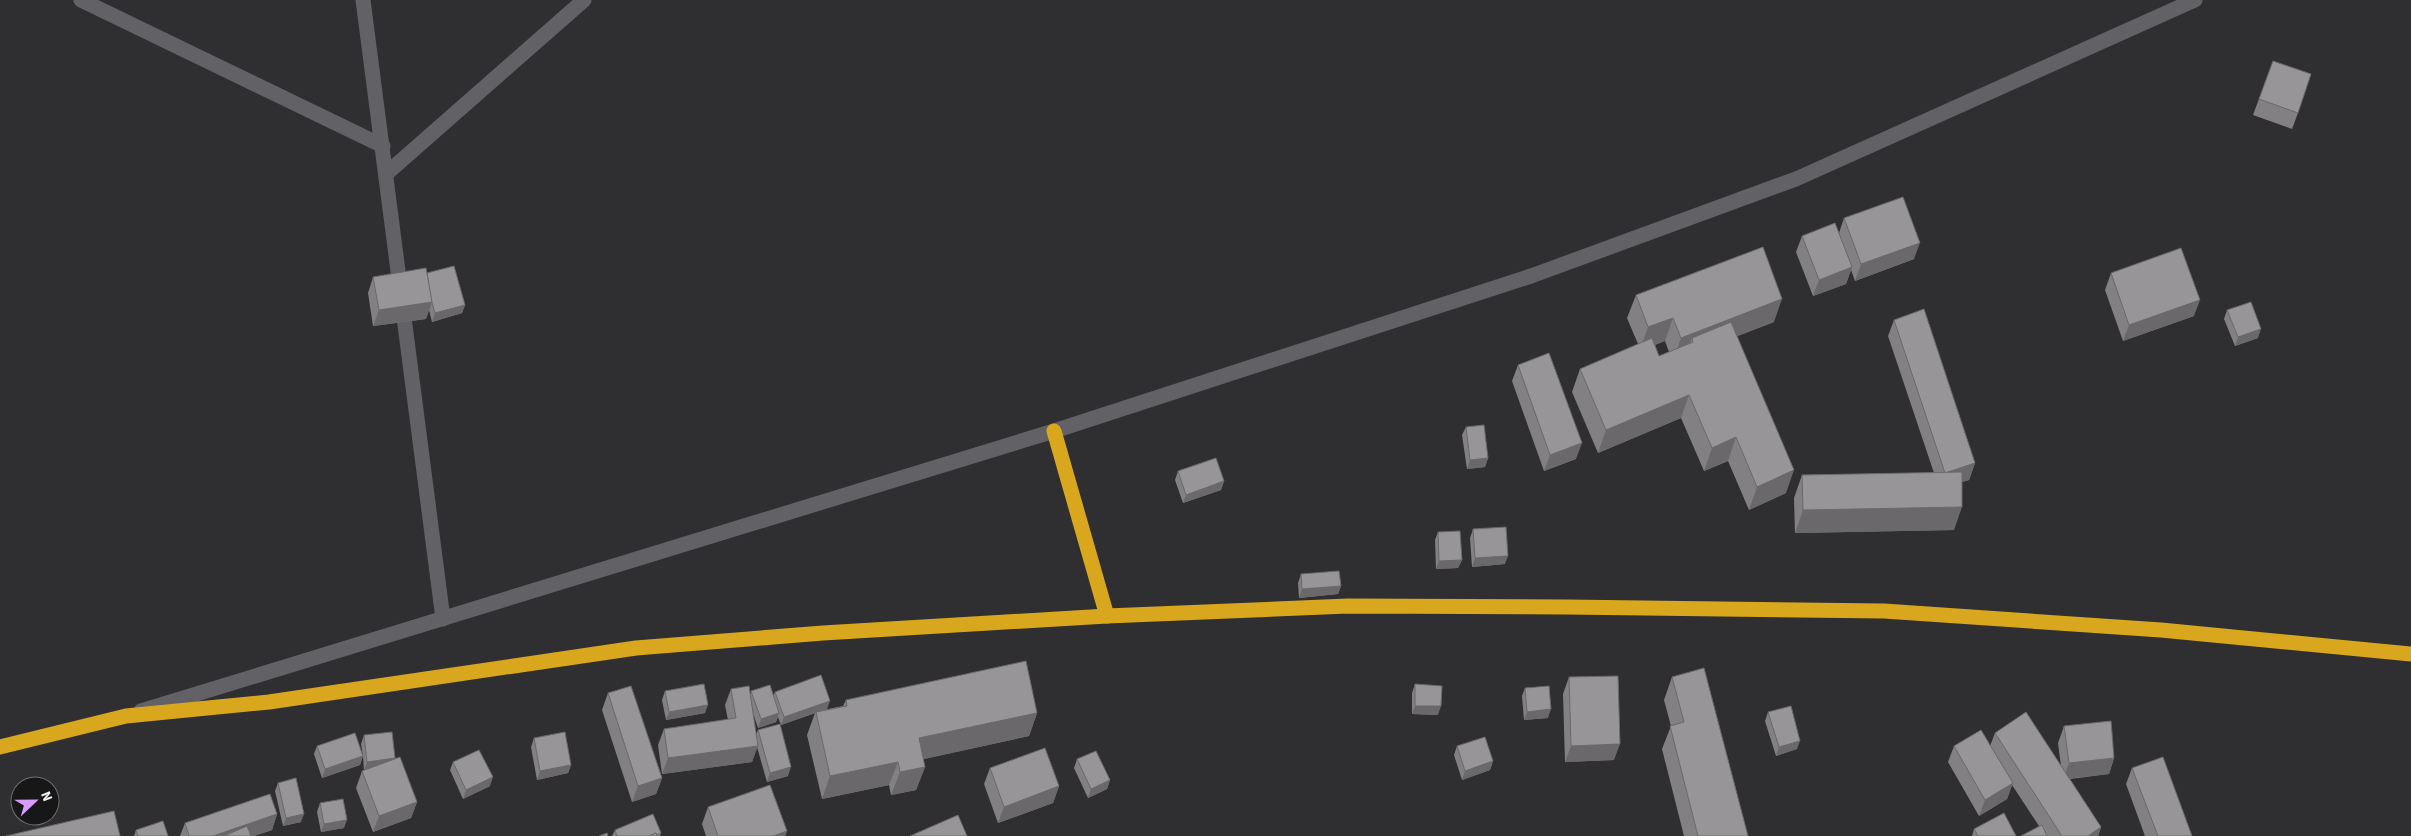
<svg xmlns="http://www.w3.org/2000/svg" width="2411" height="836" font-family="'Source Sans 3',sans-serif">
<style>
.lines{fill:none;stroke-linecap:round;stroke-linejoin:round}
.street{stroke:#626165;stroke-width:15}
.secondary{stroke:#626165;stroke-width:15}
.highway{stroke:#d8a71d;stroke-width:15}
.wall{fill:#828083;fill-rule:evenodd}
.shaded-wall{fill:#6a686a}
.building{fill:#979598;stroke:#6a686a}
</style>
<rect width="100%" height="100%" fill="#2f2e31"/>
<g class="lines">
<g class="street">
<path d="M81,0L383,146"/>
<path d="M363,0L443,619"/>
<path d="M386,174L584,0"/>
</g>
<path class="secondary" d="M141,711L1054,431L1531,276L1796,179L2195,0"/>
<g class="highway">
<path d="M1054,431L1107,616"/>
<path d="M0,747L126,716L269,702L636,648L823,633L1107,616L1348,606L1566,607L1884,611L2161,630L2411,654"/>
</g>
</g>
<g class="wall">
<path d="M2273,61L2298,113L2292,129L2253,115Z"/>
<path d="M1844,218L1914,259L1855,281L1851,270L1846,284L1813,296L1796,252L1802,236L1839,233Z"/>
<path d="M427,273L465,305L462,313L432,322L429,310L426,319L373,326L368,293L373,277Z"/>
<path d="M2111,273L2194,316L2123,341L2105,290Z"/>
<path d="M1636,295L1774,322L1737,336L1786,493L1749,510L1728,461L1704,471L1681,418L1598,453L1572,392L1580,369L1638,344L1627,318ZM1665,341L1669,352L1659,356L1655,345Z"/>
<path d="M2227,310L2258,338L2235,346L2224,319Z"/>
<path d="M1894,320L1975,463L1969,480L1962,482L1954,530L1795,533L1794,498L1802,475L1934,473L1888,336Z"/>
<path d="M1518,365L1576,459L1544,471L1512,381Z"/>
<path d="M1466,427L1488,458L1485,467L1467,469L1462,435Z"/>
<path d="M1178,471L1224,481L1221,490L1183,503L1175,480Z"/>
<path d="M1473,529L1505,564L1472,567L1470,538Z"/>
<path d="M1438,532L1462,560L1458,568L1436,569L1435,540Z"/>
<path d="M1301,574L1341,586L1338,594L1299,598L1298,583Z"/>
<path d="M1569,677L1614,760L1565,762L1563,694Z"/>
<path d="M1672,677L1748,836H1684L1662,749L1671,726L1664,700Z"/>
<path d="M1415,684L1438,715L1412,714V693Z"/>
<path d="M1525,688L1548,718L1524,720L1522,696Z"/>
<path d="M731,689L750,695L751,691L773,696L775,692L827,709L823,710L843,706L846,700L1037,713L1029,736L923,759L925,767L916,790L891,795L889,785L822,799L807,735L815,713L781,725L778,717L776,722L758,728L753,713L756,735L758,730L788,776L767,782L757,747L752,762L662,774L658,745L664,729L728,720L725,705Z"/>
<path d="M665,691L705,713L666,720L662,700Z"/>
<path d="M608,693L662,778L656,794L632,802L602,710Z"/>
<path d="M1768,712L1797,749L1776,756L1765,721Z"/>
<path d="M2064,726L2114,758L2109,774L2070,779L2101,827L2098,836H2021L2039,826L2012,785L2007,799L1979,816L1948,762L1954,746H1990L1995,733L2061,766L2058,743Z"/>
<path d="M364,735L395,758L417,802L411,818L373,832L356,788L362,771L366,770H364L363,756L360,765L322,778L314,754L317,746L363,756L361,744Z"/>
<path d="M534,738L571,765L568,773L537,780L531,747Z"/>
<path d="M1457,746L1493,761L1490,770L1462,780L1454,755Z"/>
<path d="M1077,759L1110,780L1107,789L1088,798L1074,768Z"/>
<path d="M453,762L490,786L463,799L450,770Z"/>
<path d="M990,768L1059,786L1053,803L998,823L984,784Z"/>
<path d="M2132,768L2192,836H2145L2126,784Z"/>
<path d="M278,783L301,822L283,826L275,791Z"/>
<path d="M320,803L344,828L321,832L317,812Z"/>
<path d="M708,807L787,831L785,836H706L702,824Z"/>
<path d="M277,814L272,830L254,836H180L185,823Z"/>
<path d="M1974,829L2016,836H1972Z"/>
<path d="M136,830L168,836H134Z"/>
<path d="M615,830L661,833L660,836H612Z"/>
</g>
<g class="shaded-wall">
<path d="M1920,243L1914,259L1855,281L1861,264Z"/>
<path d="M1852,267L1846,284L1813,296L1819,280Z"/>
<path d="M1782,299L1774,322L1689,355L1693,342L1692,338L1685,356L1673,361L1681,338Z"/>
<path d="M2200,300L2194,316L2123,341L2129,325Z"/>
<path d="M432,302L426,319L373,326L379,310Z"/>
<path d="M465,305L462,313L432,322L435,313Z"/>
<path d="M1673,318L1665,341L1640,350L1648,327Z"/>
<path d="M2261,329L2258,338L2235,346L2238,337Z"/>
<path d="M1689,395L1681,418L1598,453L1606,430Z"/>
<path d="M1736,437L1728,461L1704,471L1712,448Z"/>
<path d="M1582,443L1576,459L1544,471L1550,455Z"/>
<path d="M1488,458L1485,467L1467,469L1470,460Z"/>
<path d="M1975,463L1969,480L1939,489L1945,473Z"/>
<path d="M1794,470L1786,493L1749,510L1757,487Z"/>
<path d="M1224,481L1221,490L1183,503L1186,495Z"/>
<path d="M1962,507L1954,530L1795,533L1803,510Z"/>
<path d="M1508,556L1505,564L1472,567L1475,558Z"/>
<path d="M1462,560L1458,568L1436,569L1439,561Z"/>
<path d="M1341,586L1338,594L1299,598L1302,589Z"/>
<path d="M830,701L827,709L781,725L784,717Z"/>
<path d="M708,705L705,713L666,720L669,712Z"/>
<path d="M1415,706H1441L1438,715L1412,714Z"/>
<path d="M1551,709L1548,718L1524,720L1527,712Z"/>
<path d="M779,713L776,722L758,728L761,719Z"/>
<path d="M1037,713L1029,736L911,762L919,738Z"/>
<path d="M1800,741L1797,749L1776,756L1779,747Z"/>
<path d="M1620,744L1614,760L1565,762L1571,746Z"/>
<path d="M758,746L752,762L662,774L668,758Z"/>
<path d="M363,756L360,765L322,778L325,769Z"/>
<path d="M395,758L392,767L364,770L367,762Z"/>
<path d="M2114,758L2109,774L2063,779L2069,763Z"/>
<path d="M1493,761L1490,770L1462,780L1465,771Z"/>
<path d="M898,762L889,785L822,799L830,776Z"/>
<path d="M571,765L568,773L537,780L540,771Z"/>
<path d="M791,767L788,776L767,782L770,773Z"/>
<path d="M925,767L916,790L891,795L900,772Z"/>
<path d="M493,777L490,786L463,799L466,790Z"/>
<path d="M662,778L656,794L632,802L638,786Z"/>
<path d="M1110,780L1107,789L1088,798L1091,789Z"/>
<path d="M2013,783L2007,799L1979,816L1985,800Z"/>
<path d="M1059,786L1053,803L998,823L1004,807Z"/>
<path d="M417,802L411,818L373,832L379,816Z"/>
<path d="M277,814L272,830L254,836H213Z"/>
<path d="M304,814L301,822L283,826L286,818Z"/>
<path d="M347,820L344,828L321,832L324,824Z"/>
<path d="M2101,827L2098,836H2088Z"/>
<path d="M787,831L785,836H773Z"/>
</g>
<g class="building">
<path d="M2273,61L2311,74L2298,113L2259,99Z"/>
<path d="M1903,197L1920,243L1861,264L1844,218Z"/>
<path d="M1835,223L1852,267L1819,280L1802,236Z"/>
<path d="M1763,247L1782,299L1681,338L1673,318L1648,327L1636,295Z"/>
<path d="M2181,248L2200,300L2129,325L2111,273Z"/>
<path d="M454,266L465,305L435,313L431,299L427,273Z"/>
<path d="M426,268L432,302L379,310L373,277Z"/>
<path d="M2251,302L2261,329L2238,337L2227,310Z"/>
<path d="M1924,309L1975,463L1945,473L1894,320Z"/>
<path d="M1731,322L1794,470L1757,487L1736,437L1712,448L1689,395L1606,430L1580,369L1652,338L1659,356L1693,342L1692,338Z"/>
<path d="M1549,353L1582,443L1550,455L1518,365Z"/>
<path d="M1484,425L1488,458L1470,460L1466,427Z"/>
<path d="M1216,458L1224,481L1186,495L1178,471Z"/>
<path d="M1962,472V507L1803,510L1802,475Z"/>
<path d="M1506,527L1508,556L1475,558L1473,529Z"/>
<path d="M1460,531L1462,560L1439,561L1438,532Z"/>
<path d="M1339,571L1341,586L1302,589L1301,574Z"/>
<path d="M1026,661L1037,713L919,738L925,767L900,772L898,762L830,776L816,712L847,706L846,700Z"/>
<path d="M1704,668L1748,836H1698L1670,726L1684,722L1672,677Z"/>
<path d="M821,675L830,701L784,717L775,692Z"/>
<path d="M1618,676L1620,744L1571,746L1569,677Z"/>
<path d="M704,684L708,705L669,712L665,691Z"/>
<path d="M1415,684L1442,686L1441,706H1415Z"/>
<path d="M770,685L779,713L761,719L751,691Z"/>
<path d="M631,686L662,778L638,786L608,693Z"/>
<path d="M749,686L758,746L668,758L664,729L736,718L731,689Z"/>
<path d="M1549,686L1551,709L1527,712L1525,688Z"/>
<path d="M1791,706L1800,741L1779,747L1768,712Z"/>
<path d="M2026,712L2101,827L2088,836H2062L1995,733Z"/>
<path d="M2111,721L2114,758L2069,763L2064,726Z"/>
<path d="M780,724L791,767L770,773L758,730Z"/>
<path d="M1981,730L2013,783L1985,800L1954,746Z"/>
<path d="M392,732L395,758L367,762L364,735Z"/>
<path d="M565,732L571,765L540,771L534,738Z"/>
<path d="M355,733L363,756L325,769L317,746Z"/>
<path d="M1485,737L1493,761L1465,771L1457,746Z"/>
<path d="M1045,748L1059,786L1004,807L990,768Z"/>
<path d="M479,750L493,777L466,790L453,762Z"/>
<path d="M1096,751L1110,780L1091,789L1077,759Z"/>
<path d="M400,757L417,802L379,816L362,771Z"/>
<path d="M2163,757L2192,836H2158L2132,768Z"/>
<path d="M296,778L304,814L286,818L278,783Z"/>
<path d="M770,785L787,831L773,836H718L708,807Z"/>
<path d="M270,794L277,814L213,836H189L185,823Z"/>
<path d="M343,799L347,820L324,824L320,803Z"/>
<path d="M114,811L120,836H6Z"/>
<path d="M2004,813L2016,836H1978L1974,829Z"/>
<path d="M653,814L661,833L657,835L656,833L649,836H617L615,830Z"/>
<path d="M958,815L967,836H910Z"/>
<path d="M163,821L168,836H138L136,830Z"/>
<path d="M2042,825L2047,836H2021Z"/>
<path d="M247,826L251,836H224Z"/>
<path d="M607,833L608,836H599Z"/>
<path d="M656,833L657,836H649Z"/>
</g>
<g transform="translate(35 801) rotate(68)"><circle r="24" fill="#171718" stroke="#6f6f70"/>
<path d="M0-4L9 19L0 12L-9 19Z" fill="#d79bf9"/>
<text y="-8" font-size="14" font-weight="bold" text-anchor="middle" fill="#f2f2f4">N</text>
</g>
</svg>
